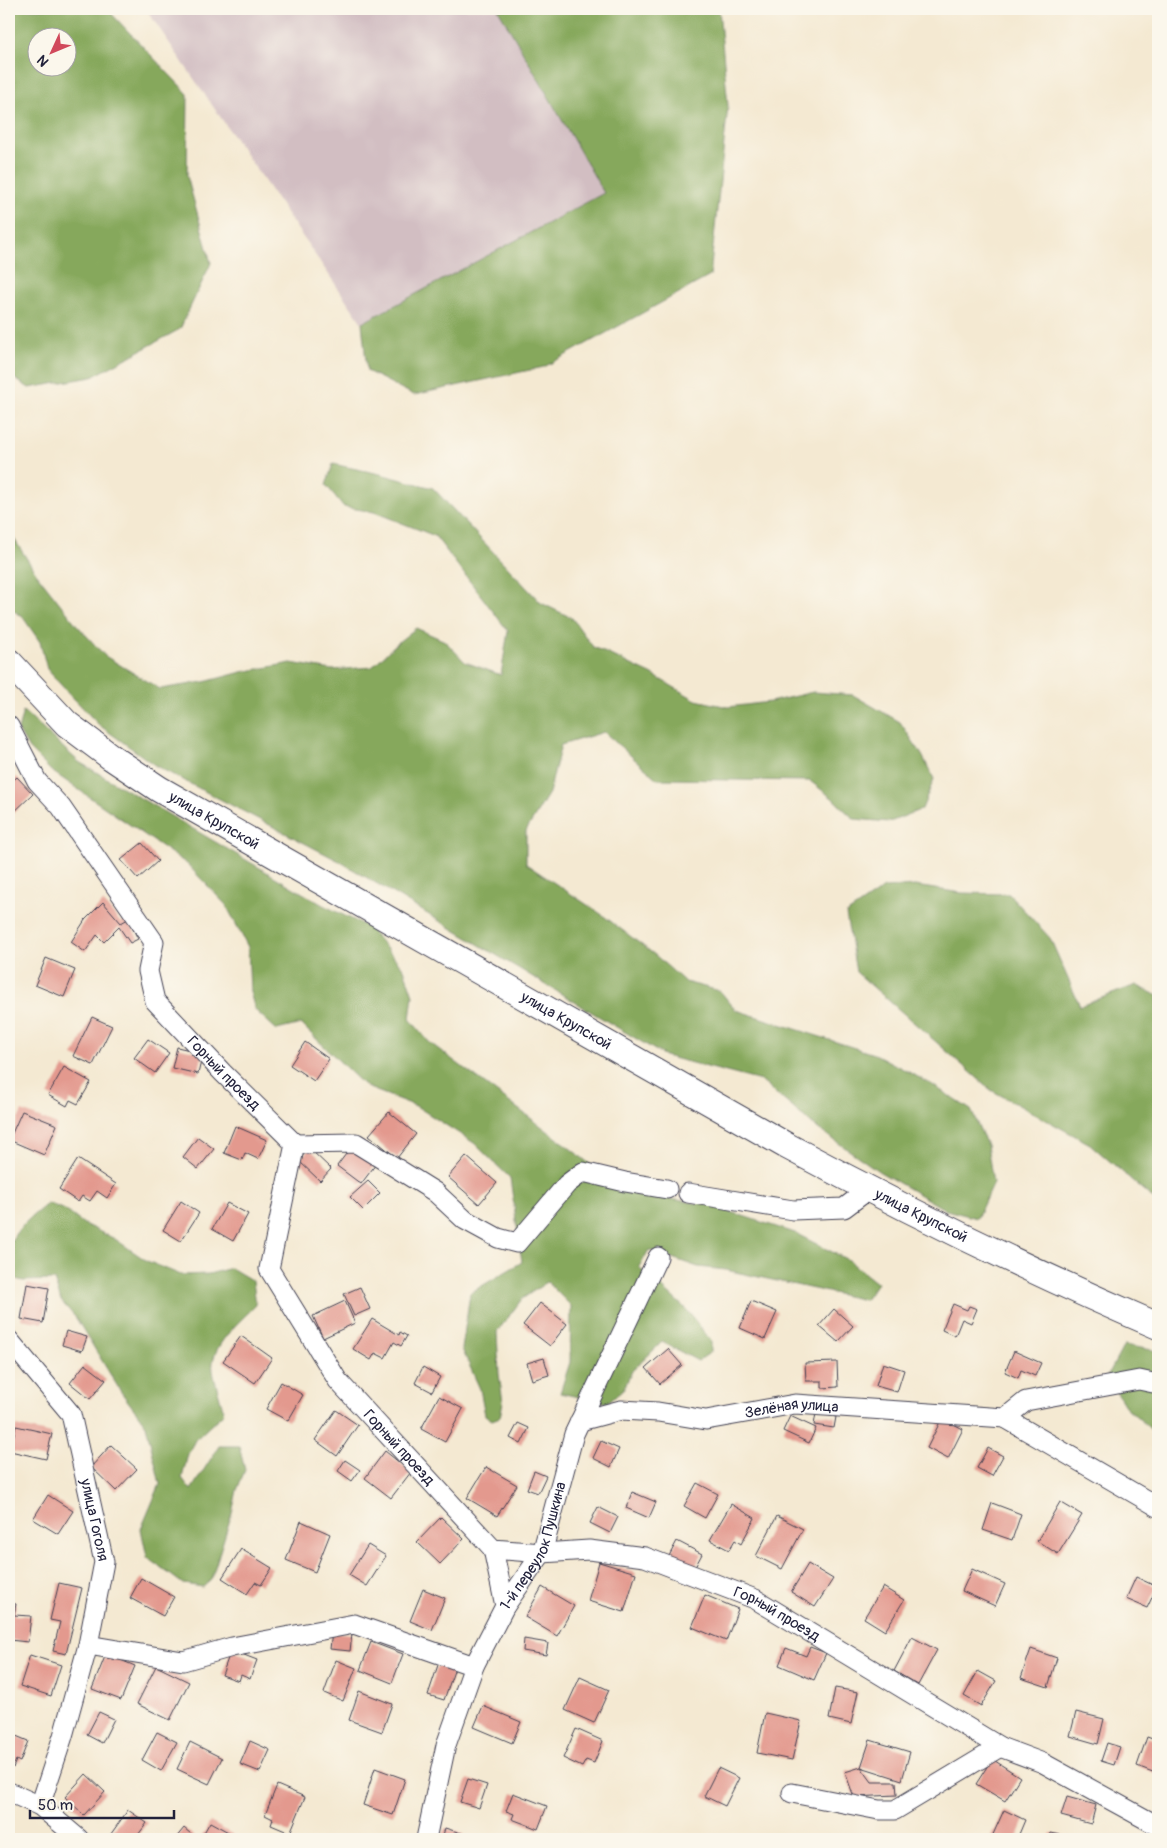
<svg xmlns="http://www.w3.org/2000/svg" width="1167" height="1848" font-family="Pangolin,sans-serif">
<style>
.industrial{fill:#d2bec2}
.forest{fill:#86a85c;stroke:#54654c;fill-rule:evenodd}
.building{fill:#e3998e}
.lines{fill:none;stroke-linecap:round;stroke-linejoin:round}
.street-casing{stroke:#424052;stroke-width:21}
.secondary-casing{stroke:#424052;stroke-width:28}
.street{stroke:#fff;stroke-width:19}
.secondary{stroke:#fff;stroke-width:26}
.labels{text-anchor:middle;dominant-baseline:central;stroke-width:4;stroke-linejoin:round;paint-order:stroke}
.street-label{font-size:15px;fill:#22223b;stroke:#fbf7ec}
</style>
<rect width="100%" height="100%" fill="#fbf7ec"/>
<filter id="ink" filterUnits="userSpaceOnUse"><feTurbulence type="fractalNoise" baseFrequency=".02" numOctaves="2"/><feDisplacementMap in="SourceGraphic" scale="10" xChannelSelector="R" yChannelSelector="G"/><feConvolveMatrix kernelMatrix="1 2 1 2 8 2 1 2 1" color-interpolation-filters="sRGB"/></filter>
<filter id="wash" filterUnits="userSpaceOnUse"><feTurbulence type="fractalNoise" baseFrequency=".0096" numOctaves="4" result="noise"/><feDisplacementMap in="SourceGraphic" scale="20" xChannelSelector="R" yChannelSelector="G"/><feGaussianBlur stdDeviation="1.12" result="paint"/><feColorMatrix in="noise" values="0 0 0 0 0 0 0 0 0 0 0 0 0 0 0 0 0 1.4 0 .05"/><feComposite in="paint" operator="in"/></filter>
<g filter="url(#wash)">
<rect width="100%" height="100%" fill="#f4e9d2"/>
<path class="industrial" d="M146,9H500L606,194L362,323Z"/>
<g class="forest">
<path d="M9,9H107L188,94L187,176L211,263L180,329L92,377L29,388L9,375ZM38,38H68V68H38Z"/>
<path d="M498,9H719L728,106L710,276L544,367L414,395L367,371L362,323L604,193Z"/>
<path d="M333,464L380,474L433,488L541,603L572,618L593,647L651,674L696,700L728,707L770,702L813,692L853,695L900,722L922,755L934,779L922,809L890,822L854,819L831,797L810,781L657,779L604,732L561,745L549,793L526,831V864L601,914L655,955L685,982L720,991L736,1010L877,1055L931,1084L971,1110L987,1145L993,1183L977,1218L946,1210L880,1172L817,1128L761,1081L665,1056L339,861L156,766L99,725L61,685L47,669L40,642L22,616L9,608V531L36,573L76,624L105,656L160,689L204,682L242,672L291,663L332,670L372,667L397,643L416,628L445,641L465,662L501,675L508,631L435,536L374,512L344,507L326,485Z"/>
<path d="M23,711L79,762L323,905L368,927L404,969L413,995L410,1019L429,1042L561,1141L625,1192L709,1205L795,1233L848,1260L877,1283L865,1300L726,1270L698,1267L649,1250L639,1267L686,1309L711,1341V1352L698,1361L662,1342L632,1371L624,1388L607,1403L560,1393L570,1362L571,1306L547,1282L522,1299L497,1332L499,1374L503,1402L500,1417L492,1420L485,1415L480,1389L462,1349L470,1293L522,1262L510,1178L474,1143L416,1106L366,1087L301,1024L277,1030L255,1010L250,992L248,947L226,905L187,864L50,770L29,749L18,730Z"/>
<path d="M915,886L962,893L1009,894L1050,938L1080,1006L1136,985L1158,996V1203L1090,1144L991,1090L856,972L846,914L884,888Z"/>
<path d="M48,1203L65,1210L84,1224L115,1239L147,1261L181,1275L209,1274L231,1268L253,1281L256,1305C240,1322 209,1346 213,1371C215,1383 221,1400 224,1413L195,1440L188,1454L182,1478L191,1490L219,1446H239L245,1470L237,1490L232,1513L211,1580L203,1587L183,1584L147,1557L141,1529L160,1484L146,1425L121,1392L76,1318L61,1301L54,1280L23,1281L12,1278C10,1269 6,1256 9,1247C15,1228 34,1215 48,1203Z"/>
<path d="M1124,1345L1158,1351V1436L1125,1406L1107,1377Z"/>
</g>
<g id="blocks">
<g class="building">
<path d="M17,777L33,794L11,815L9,813V784Z"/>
<path d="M142,843L158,861L138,879L121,860Z"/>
<path d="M103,902L121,923L128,919L138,939L130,943L119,927L104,942L97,935L85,952L71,942L85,920Z"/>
<path d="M46,958L75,970L64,997L35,985Z"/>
<path d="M92,1017L112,1026L93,1065L73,1056Z"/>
<path d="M148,1039L169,1053L155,1073L134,1058Z"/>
<path d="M305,1042L329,1059L314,1081L290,1065Z"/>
<path d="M177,1047L203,1053L198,1074L172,1068Z"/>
<path d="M64,1067L91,1082L78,1104L70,1100L67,1106L48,1095Z"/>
<path d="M22,1111L57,1125L44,1155L9,1140Z"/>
<path d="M389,1112L416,1134L397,1158L369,1135Z"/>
<path d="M235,1126L267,1140L258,1159L245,1153L242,1160L224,1153Z"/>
<path d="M198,1137L214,1149L198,1169L183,1157Z"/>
<path d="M352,1146L376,1164L361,1184L337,1166Z"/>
<path d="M310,1149L331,1169L320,1181L298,1160Z"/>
<path d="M466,1156L497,1183L479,1204L448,1177Z"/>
<path d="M78,1159L116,1184L107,1198L97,1191L90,1201L82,1196L78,1202L59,1189Z"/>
<path d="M368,1181L380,1193L363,1210L350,1197Z"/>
<path d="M181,1201L199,1213L181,1241L163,1230Z"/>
<path d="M227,1203L248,1214L233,1241L212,1229Z"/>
<path d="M27,1284L49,1288L43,1323L21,1319Z"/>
<path d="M360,1287L370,1309L354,1316L344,1294Z"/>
<path d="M345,1301L355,1323L323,1338L313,1316Z"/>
<path d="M751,1301L777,1312L765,1339L740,1328Z"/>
<path d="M540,1303L567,1324L550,1346L523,1325Z"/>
<path d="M953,1304L967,1310L969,1306L977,1309L971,1323L962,1319L955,1336L942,1330Z"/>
<path d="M834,1309L853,1326L838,1342L819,1326Z"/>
<path d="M372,1319L399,1335L400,1332L407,1336L401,1346L394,1342L385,1358L375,1353L371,1360L353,1349Z"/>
<path d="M66,1331L87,1337L82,1351L62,1345Z"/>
<path d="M241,1336L272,1358L255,1383L223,1361Z"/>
<path d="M668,1349L682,1365L660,1384L646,1368Z"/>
<path d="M1014,1351L1041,1363L1035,1376L1021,1370L1018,1378L1005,1372Z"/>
<path d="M544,1358L549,1375L532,1380L527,1363Z"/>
<path d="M837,1362L838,1387L822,1388V1381H806L805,1363Z"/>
<path d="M883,1363L904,1370L897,1392L876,1386Z"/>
<path d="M85,1364L106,1380L90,1399L70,1383Z"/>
<path d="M423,1367L440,1377L432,1392L415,1383Z"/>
<path d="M281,1382L303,1395L288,1421L266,1409Z"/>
<path d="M439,1396L463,1409L445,1442L421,1429Z"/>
<path d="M336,1410L358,1425L337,1456L315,1440Z"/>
<path d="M816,1413L836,1417L834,1428L814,1425Z"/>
<path d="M790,1416L816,1428L809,1443L783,1431Z"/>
<path d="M942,1418L963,1429L948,1459L927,1448Z"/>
<path d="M518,1423L529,1428L521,1444L510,1438Z"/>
<path d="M16,1426L52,1434L46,1459L10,1451Z"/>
<path d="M601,1441L619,1449L611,1467L593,1458Z"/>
<path d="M111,1445L137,1469L116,1491L91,1467Z"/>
<path d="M988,1448L1003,1456L992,1476L977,1468Z"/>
<path d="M385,1451L411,1472L391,1498L365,1478Z"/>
<path d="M345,1460L360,1470L352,1481L338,1471Z"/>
<path d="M486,1467L517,1485L497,1516L467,1498Z"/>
<path d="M534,1471L546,1476L538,1493L527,1489Z"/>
<path d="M697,1483L718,1494L705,1518L684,1506Z"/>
<path d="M632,1492L656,1502L649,1518L626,1508Z"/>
<path d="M48,1495L73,1511L58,1534L33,1519Z"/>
<path d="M1060,1502L1082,1515L1058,1554L1037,1541Z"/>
<path d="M992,1503L1021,1514L1012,1540L983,1530Z"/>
<path d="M731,1504L755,1518L741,1544L735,1540L729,1550L710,1540Z"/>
<path d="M598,1507L618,1517L610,1533L590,1523Z"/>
<path d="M777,1516L803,1529L782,1569L756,1556Z"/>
<path d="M441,1517L464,1539L440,1564L417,1542Z"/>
<path d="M301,1521L330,1534L315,1572L286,1560Z"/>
<path d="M677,1541L702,1554L694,1569L669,1556Z"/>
<path d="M368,1545L386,1556L367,1586L349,1575Z"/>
<path d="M241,1549L272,1568L261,1585L255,1582L247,1594L222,1578Z"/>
<path d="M599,1562L636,1573L624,1612L588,1601Z"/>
<path d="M808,1564L833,1579L815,1607L791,1592Z"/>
<path d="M972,1569L1005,1584L995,1606L962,1591Z"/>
<path d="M1136,1577L1157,1587L1147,1608L1126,1599Z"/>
<path d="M141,1578L174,1597L163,1616L130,1598Z"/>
<path d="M59,1583L82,1588L66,1654L53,1651L60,1622L50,1620Z"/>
<path d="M542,1587L574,1606L557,1636L525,1617Z"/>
<path d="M883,1587L904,1600L885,1631L864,1618Z"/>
<path d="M423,1589L445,1598L432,1630L410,1621Z"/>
<path d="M705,1595L738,1609L726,1641L692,1627Z"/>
<path d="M9,1603L16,1604L14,1615L31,1616L28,1642L9,1640Z"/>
<path d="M332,1632L352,1634L350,1651L330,1649Z"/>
<path d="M912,1637L937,1650L918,1685L894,1671Z"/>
<path d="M524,1639L548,1643L546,1655L523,1651Z"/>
<path d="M371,1642L403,1654L392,1683L360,1670Z"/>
<path d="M810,1647L826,1653L814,1680L779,1665L786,1648L806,1656Z"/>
<path d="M1031,1649L1057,1658L1048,1687L1021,1678Z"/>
<path d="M231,1650L257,1660L250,1679L241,1675L239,1681L222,1675Z"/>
<path d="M106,1654L135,1666L121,1700L92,1689Z"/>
<path d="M30,1655L61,1665L51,1696L20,1686Z"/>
<path d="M336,1660L356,1668L343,1701L324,1693Z"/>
<path d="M439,1662L455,1668L444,1700L428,1695Z"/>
<path d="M156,1666L189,1682L170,1720L137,1704Z"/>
<path d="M978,1671L996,1681L981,1706L964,1696Z"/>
<path d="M580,1677L609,1690L594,1723L565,1710Z"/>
<path d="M835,1688L858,1692L851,1724L829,1719Z"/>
<path d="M359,1691L392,1704L382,1732L349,1720Z"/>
<path d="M483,1706L521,1722L512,1743L474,1727Z"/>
<path d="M99,1712L114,1719L102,1743L87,1735Z"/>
<path d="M1076,1712L1104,1719L1098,1744L1070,1736Z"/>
<path d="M765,1713L801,1721L792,1760L757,1753Z"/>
<path d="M576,1729L603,1741L594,1763L586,1760L582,1767L563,1758Z"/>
<path d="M157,1732L177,1742L161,1771L142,1760Z"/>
<path d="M9,1733L28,1741L20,1762L16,1760L13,1768L9,1766Z"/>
<path d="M1147,1737L1158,1741V1774L1137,1766Z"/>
<path d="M870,1740L910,1752L902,1780L861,1767Z"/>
<path d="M250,1741L270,1750L260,1772L240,1764Z"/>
<path d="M190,1742L222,1758L209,1784L177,1769Z"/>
<path d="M1107,1743L1120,1747L1114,1765L1101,1761Z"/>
<path d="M992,1759L1020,1777L1005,1801L976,1784Z"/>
<path d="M861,1767L872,1782H896L897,1795L854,1797L845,1772Z"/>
<path d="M375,1768L405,1779L393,1815L363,1805Z"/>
<path d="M718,1768L739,1778L725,1806L704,1796Z"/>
<path d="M86,1774L105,1792L84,1815L65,1797Z"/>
<path d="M468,1779L487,1785L479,1808L460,1802Z"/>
<path d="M277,1785L305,1797L290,1833L271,1825L273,1819L265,1815Z"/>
<path d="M513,1793L547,1806L538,1829L512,1819L514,1814L506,1811Z"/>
<path d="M1067,1797L1096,1805L1091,1824L1061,1816Z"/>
<path d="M128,1810L147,1823L135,1839H110L108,1838Z"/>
<path d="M1004,1810L1025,1820L1017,1839H991Z"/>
<path d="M210,1822L241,1839H204L201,1838Z"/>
<path d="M184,1828L197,1839H175Z"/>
<path d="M445,1828L464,1834L463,1839H442Z"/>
<path d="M1051,1833L1076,1838V1839H1049Z"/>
</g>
</g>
</g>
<g filter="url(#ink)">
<use href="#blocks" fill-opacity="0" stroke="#424052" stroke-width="1"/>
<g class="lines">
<defs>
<g id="street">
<path id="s1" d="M9,726L37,781L61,807L154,942L148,971L155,1001L223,1073L295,1144L269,1269L338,1381L493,1549L542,1553L589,1550L645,1557L755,1599L1000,1747L1043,1763L1158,1826"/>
<path d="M295,1144L356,1143L435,1192L465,1220L498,1238L517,1243L567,1184L583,1172L625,1182L667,1189"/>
<path d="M688,1193L793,1210L844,1208L868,1190"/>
<path id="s2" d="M9,1340L71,1414L104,1562L88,1645L63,1736L40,1806"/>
<path d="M1005,1418L1158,1507"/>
<path id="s3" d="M580,1421L621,1410L658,1412L706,1420L795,1404L1005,1418L1026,1401L1139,1380L1158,1384"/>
<path d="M493,1549L505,1606"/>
<path d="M88,1645L183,1661L232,1647L354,1624L474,1666"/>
<path d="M9,1792L40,1806L79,1839"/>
<path d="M792,1793L879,1810H895L1000,1747"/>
<path id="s4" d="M426,1839L446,1745L474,1666L505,1606L542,1553L574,1434L658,1257"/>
</g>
<g id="secondary">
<path id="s5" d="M9,662L67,724L111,757L159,789L787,1146C908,1211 1032,1272 1158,1326"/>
</g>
</defs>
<use href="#street" class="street-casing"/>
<use href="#secondary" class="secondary-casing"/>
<use href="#street" class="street"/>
<use href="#secondary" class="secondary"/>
</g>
</g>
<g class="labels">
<g class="street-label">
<text stroke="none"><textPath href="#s5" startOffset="261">улица Крупской</textPath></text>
<text stroke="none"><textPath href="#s5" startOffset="666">улица Крупской</textPath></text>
<text stroke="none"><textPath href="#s1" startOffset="421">Горный проезд</textPath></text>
<text stroke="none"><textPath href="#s5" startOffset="1071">улица Крупской</textPath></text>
<text stroke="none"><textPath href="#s3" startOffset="215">Зелёная улица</textPath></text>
<text stroke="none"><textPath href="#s1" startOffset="871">Горный проезд</textPath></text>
<text stroke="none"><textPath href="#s2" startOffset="205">улица Гоголя</textPath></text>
<text stroke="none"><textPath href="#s4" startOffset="315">1-й переулок Пушкина</textPath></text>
<text stroke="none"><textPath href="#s1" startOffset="1306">Горный проезд</textPath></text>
</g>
</g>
<rect width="1167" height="1848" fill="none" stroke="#fbf7ec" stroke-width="30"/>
<g transform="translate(52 52) rotate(226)"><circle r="24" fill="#fbf7ec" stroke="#a4a2a5"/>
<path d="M0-4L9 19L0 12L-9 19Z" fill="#d1495b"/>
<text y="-8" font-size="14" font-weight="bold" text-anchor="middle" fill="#22223b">N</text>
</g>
<path d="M30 1810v8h144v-8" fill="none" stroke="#22223b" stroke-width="2.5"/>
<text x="38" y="1810" font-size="15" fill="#22223b" stroke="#fbf7ec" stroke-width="4" paint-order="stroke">50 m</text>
</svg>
